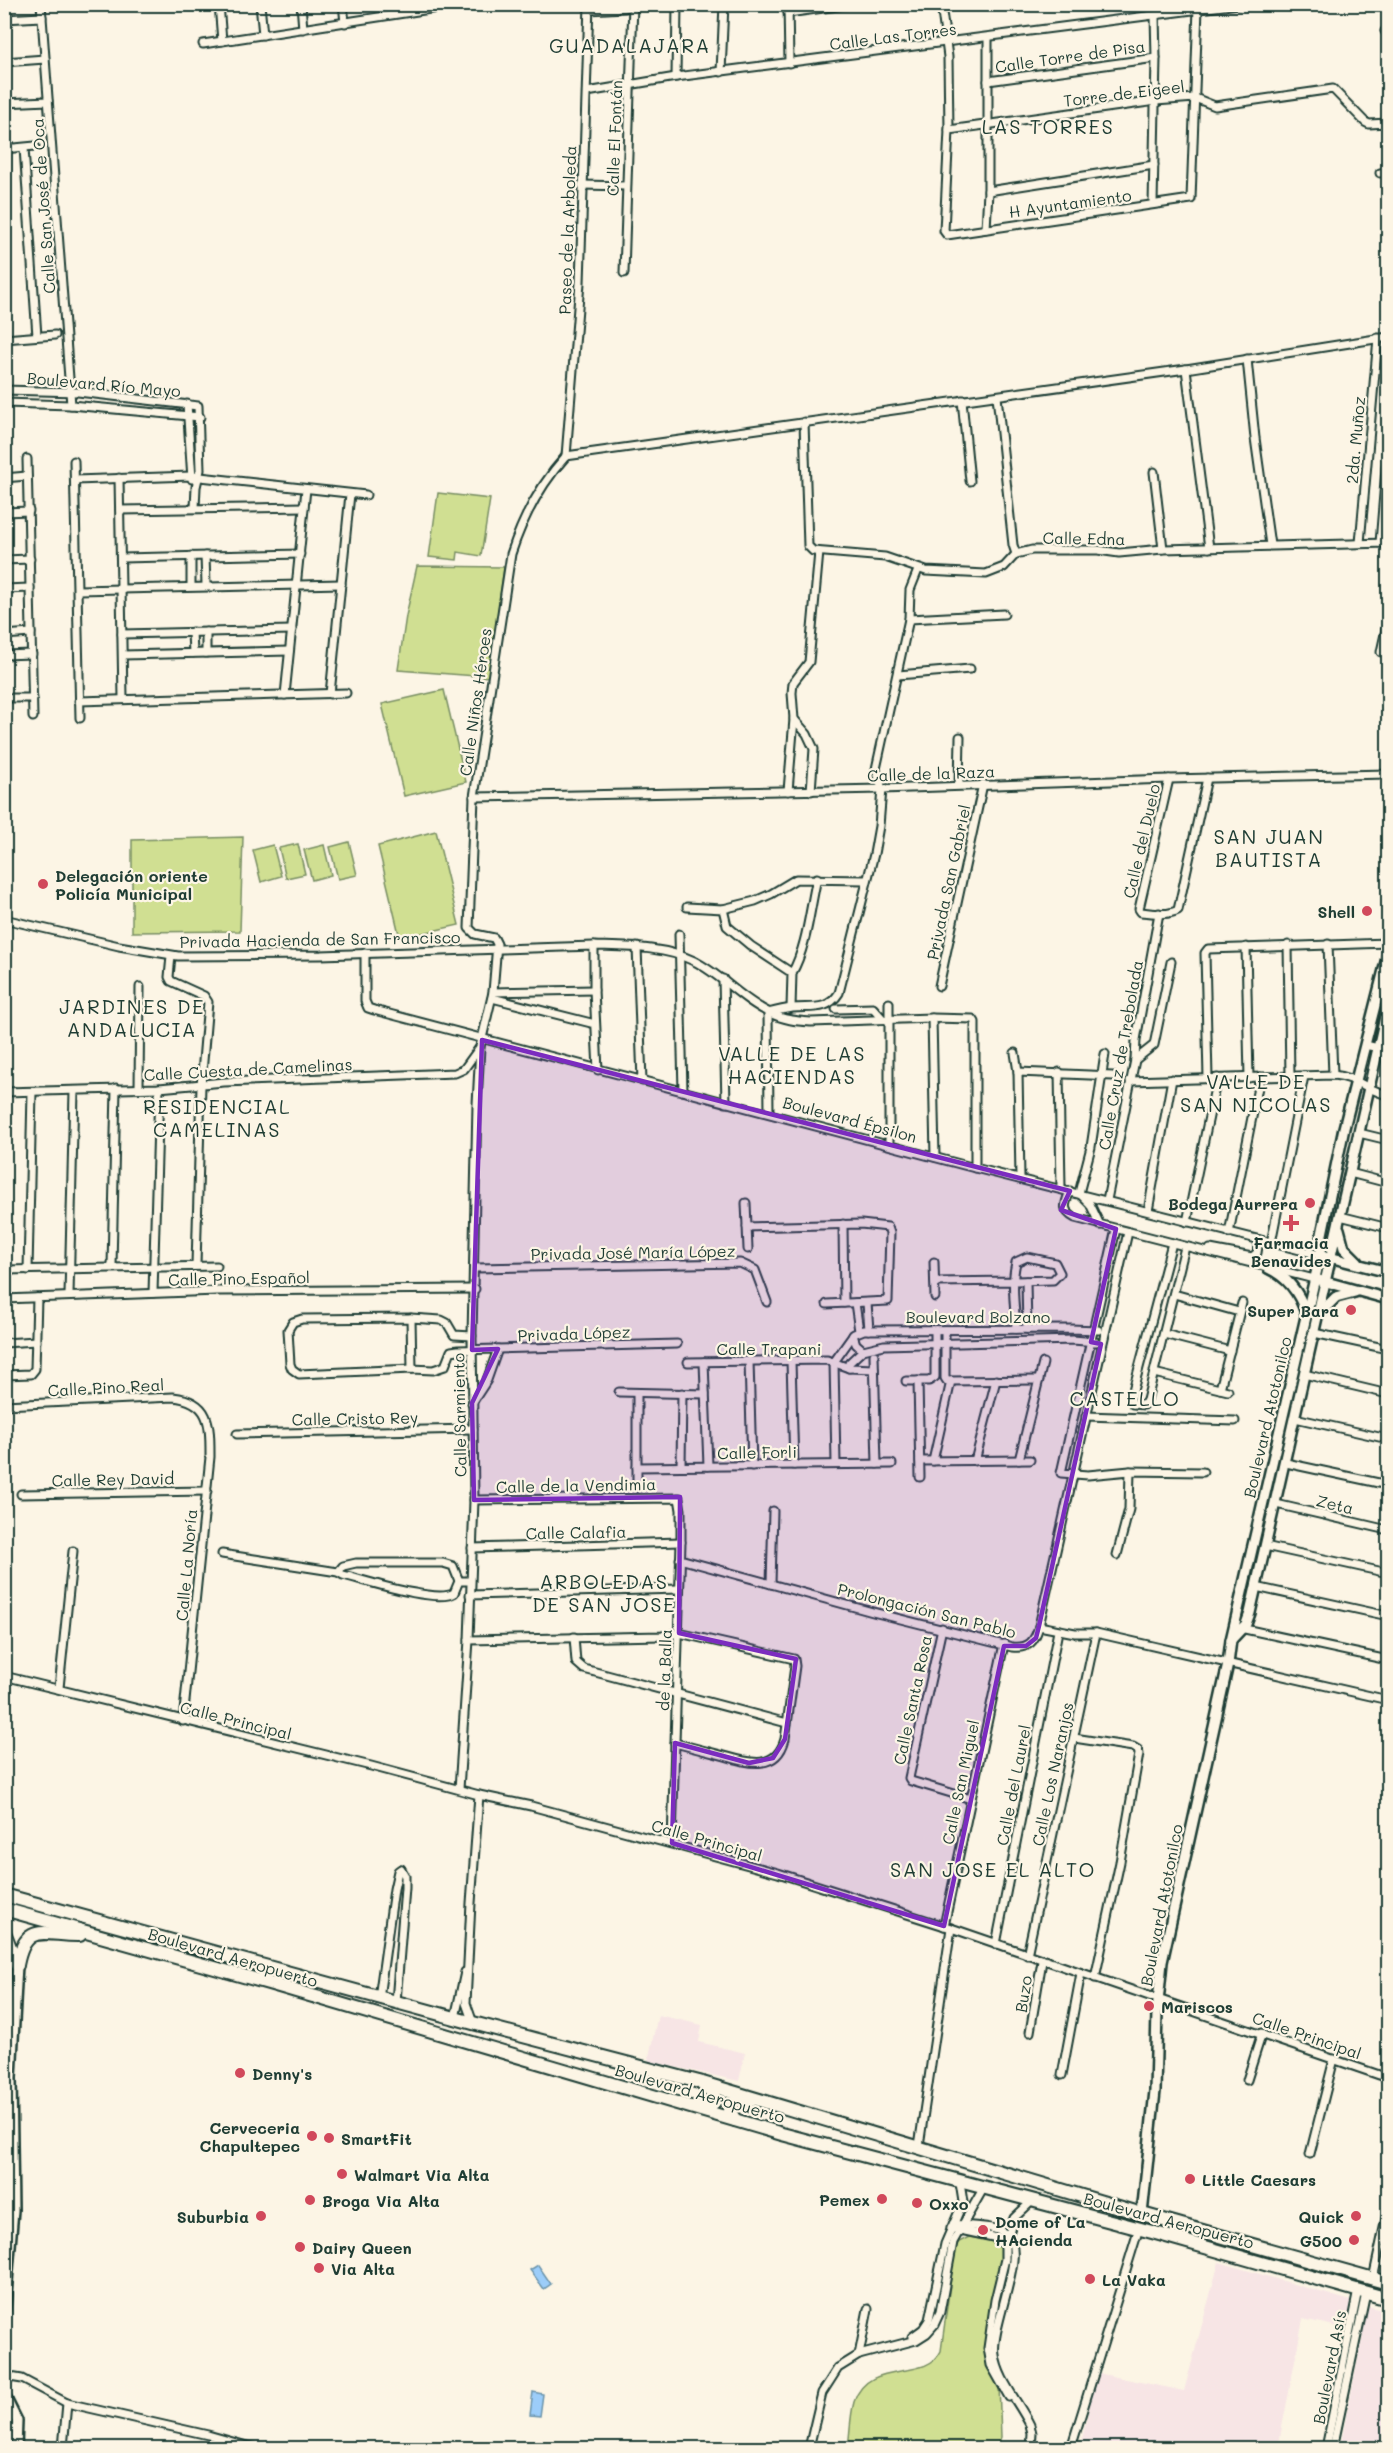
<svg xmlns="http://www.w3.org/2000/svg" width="1393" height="2453" font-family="Mali,sans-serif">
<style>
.built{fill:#f7e5e5}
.green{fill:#d0df92;stroke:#788e63;stroke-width:1.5}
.water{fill:#9ccdf9;stroke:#6a93aa;stroke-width:1.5}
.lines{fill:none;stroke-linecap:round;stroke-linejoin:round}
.minor-casing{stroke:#1f3d34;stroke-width:11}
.tertiary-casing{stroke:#1f3d34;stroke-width:14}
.trunk-casing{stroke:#1f3d34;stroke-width:16}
.minor{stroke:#fcf5e5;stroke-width:7}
.tertiary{stroke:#fcf5e5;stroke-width:9}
.trunk{stroke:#fcf5e5;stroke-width:12}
.marked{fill:#7b2cbf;fill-opacity:0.2;stroke:#7b2cbf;stroke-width:4.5;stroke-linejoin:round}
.poi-dot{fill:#d1495b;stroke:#fcf5e5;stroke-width:2}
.labels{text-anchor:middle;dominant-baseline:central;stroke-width:4.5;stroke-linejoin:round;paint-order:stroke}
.street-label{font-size:16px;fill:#1f3d34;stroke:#fcf5e5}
.poi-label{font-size:16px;font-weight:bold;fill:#1f3d34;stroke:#fcf5e5;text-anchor:start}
.quarter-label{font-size:20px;letter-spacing:1.5px;fill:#1f3d34;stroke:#fcf5e5}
</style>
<rect width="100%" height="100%" fill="#fcf5e5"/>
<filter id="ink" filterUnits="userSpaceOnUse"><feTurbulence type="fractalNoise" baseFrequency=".0167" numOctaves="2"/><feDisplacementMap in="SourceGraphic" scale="12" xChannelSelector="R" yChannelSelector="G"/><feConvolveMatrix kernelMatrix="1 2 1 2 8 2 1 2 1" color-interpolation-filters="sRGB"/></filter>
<g filter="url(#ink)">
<g class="built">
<path d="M658,2015L702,2025L699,2042L745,2053L739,2081L648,2061Z"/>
<path d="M1219,2262L1388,2312V2448H1340L1363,2335L1343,2328L1303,2319L1278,2448H1080L1097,2373L1184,2391Z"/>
</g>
<g class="green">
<path d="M4,489H11L12,508L5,509Z"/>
<path d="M438,493L490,499L481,556L458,552L457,560L429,557Z"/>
<path d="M417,566L504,567L489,677L398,670L406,616Z"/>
<path d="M444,690L466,782L404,796L382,704Z"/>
<path d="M436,831L459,925L400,938L378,846Z"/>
<path d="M243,837L240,931L132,932V840Z"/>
<path d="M349,842L357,875L338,879L330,847Z"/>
<path d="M298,844L305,874L286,878L279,848Z"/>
<path d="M273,845L281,876L261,882L253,850Z"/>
<path d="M324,845L331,875L312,880L304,850Z"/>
<path d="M969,2237L999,2242L1004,2254L985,2341L988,2369L999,2385L1001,2437L997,2448H848C850,2434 850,2416 854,2402C868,2357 926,2383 941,2351L955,2248L959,2242Z"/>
</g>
<g class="water">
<path d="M538,2265L551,2284L544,2289L530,2270Z"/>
<path d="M533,2392L543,2394L540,2416L530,2415Z"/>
</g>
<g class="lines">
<defs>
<g id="minor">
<path d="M41,4L71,405"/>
<path d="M219,4L222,41"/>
<path d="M260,4L263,35"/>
<path d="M301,4L303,29"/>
<path d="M343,4L345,23"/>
<path d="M788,4L789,63"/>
<path d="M941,4L948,57L949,130L944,231L947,235L1191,199L1198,8"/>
<path d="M589,10L625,8L639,4"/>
<path d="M788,13L852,4"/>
<path d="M4,19L42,17"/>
<path d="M1385,31L1388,30"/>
<path d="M203,44L463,4"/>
<path d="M4,62L45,59"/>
<path d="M721,72L724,4"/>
<path d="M676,77L677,4"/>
<path d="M988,81L1156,58"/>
<path d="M587,92L676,77L1239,4"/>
<path d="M4,103L48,101"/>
<path d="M949,130L1156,101L1195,98L1215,106L1333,89L1365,122L1369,124L1388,123"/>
<path d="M24,148L37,336"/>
<path d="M4,149L35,146"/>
<path d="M1380,173L1388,172"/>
<path d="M582,185L626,186"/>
<path d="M988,191L1154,165"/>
<path d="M1153,204L1156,58L1155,15"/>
<path d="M986,229L988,191V38"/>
<path d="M624,273L633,4"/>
<path d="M4,339L55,335"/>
<path d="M1247,359L1255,438L1270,545"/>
<path d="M1186,369L1209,548"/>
<path d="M4,390L78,392L198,406L200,470L196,487L195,508"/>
<path d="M997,396L1013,545L1016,554"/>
<path d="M962,400L970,481"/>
<path d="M4,403L71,405L200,417"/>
<path d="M187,404L192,479"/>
<path d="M804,422L808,546L813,551L885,557L926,571L986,574L1004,567L1016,554L1032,550H1098L1119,553L1163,549L1388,543"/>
<path d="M566,456L1186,369L1388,337"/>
<path d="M566,456L580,283L589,4"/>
<path d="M27,459L33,717"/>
<path d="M74,461L80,718"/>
<path d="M1154,472L1163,549"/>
<path d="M4,478L27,476"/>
<path d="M119,478L123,698"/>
<path d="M75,480L191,476L366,495"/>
<path d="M120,510L304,507"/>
<path d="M4,512L29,511"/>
<path d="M1360,543L1378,338"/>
<path d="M1380,543L1388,444"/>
<path d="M205,556L206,585"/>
<path d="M122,558L300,554"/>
<path d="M4,560L30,559"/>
<path d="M191,586V556"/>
<path d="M4,589L30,588"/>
<path d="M78,590L341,584"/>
<path d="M909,619L1004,614"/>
<path d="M192,632L193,653"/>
<path d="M122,634L292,630"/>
<path d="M4,635L31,633"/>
<path d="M1381,652L1388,620"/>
<path d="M206,653V632"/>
<path d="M4,655L32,654"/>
<path d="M123,655L289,651"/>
<path d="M898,675L970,669"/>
<path d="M330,694L350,494"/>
<path d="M285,695L306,489"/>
<path d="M4,698H33"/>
<path d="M79,701L346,693"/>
<path d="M1169,779L1139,909L1141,912C1153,913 1167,916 1178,910L1207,778"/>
<path d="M959,785L960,737"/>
<path d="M788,791L794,719"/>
<path d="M811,791L814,749L807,734L794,719L792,693L793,683L809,662L819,552"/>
<path d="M474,797L882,789L1169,779L1388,774"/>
<path d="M687,907L723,909L755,901L771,894L796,879L866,880"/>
<path d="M723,909L727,926L751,946L792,973L791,1008"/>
<path d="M4,919L119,946L178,956L321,955L594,946C628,947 663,946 694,961C722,975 743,1001 770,1013C783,1020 797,1021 811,1022L932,1018L973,1019L975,1022V1168"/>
<path d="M679,934L683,1091"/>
<path d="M1328,944L1333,1075"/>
<path d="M1288,945L1290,1076"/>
<path d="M594,946V990L598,1070"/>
<path d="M637,947L642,1081"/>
<path d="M1246,947L1249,1078"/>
<path d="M365,953V1001L368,1008L374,1010L975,1168L1320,1255"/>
<path d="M171,956L169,977L171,981L204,996L208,1002L201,1085L196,1265"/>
<path d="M792,973C807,947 810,908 817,878"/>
<path d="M723,979L726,1103"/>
<path d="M939,986L983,784"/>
<path d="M493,992L594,990"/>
<path d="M492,998L595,1024"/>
<path d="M889,1003V1144"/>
<path d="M836,1009L873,1008L883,1019"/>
<path d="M932,1018L935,1157"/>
<path d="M1365,1045L1388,1050"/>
<path d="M1015,1053L1018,1072L1020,1178"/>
<path d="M1135,1060L1154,1045L1171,962"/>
<path d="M1018,1072L1113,1076"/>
<path d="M1059,1072L1061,1188"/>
<path d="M1208,1078L1205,953L1208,949L1388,943"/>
<path d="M1130,1081L1333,1075C1357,1077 1366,1090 1388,1095"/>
<path d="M139,1088L140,987"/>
<path d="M4,1092L159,1088L224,1082L455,1073L464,1069L480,1047"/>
<path d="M769,1113L768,1013C776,1011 784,1009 792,1008C811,1006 827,1012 839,993L874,854L879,826L882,789L876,769L909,619L910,590L918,570"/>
<path d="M1359,1133L1388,1140"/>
<path d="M1350,1173L1388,1183"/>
<path d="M1070,1191C1065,1204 1061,1210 1075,1218L1314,1279"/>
<path d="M1079,1193L1091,1147L1105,1054"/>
<path d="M1081,1195L1090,1204L1100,1225"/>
<path d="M1107,1200L1135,1060L1136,1040L1159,913"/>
<path d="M746,1203L748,1249"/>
<path d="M1148,1211L1172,1079"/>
<path d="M1340,1216L1388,1228"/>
<path d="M1187,1222L1217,1078"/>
<path d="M843,1224L844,1303"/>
<path d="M747,1227L861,1224L888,1227L890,1233L888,1301L827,1304"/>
<path d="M1116,1229L1061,1473L1088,1475L1130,1471L1203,1472"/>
<path d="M1229,1233L1260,1077"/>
<path d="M1172,1243L1131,1398L1133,1404L1144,1405L1147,1400L1185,1247"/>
<path d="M1271,1243L1304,1076"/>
<path d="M1210,1249L1252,1257L1257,1253L1259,1240"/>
<path d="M934,1262L935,1297"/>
<path d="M112,1266L116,1088"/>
<path d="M475,1268L740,1263L755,1270L767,1302"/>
<path d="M4,1270L217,1266"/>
<path d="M28,1270L32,1092"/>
<path d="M1026,1281L1027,1329"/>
<path d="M935,1282L1015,1281L1053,1280L1060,1273L1055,1263L1027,1257L1016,1262C1011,1283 1015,1308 1016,1329"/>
<path d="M153,1293L159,1088"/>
<path d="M1174,1294L1239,1312"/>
<path d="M69,1295L74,1091"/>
<path d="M4,1299L217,1291L475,1289"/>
<path d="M855,1303L859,1331"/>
<path d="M867,1303L869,1330"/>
<path d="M411,1318L412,1369"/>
<path d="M945,1330V1378L947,1381L1039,1380"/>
<path d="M1314,1333L1388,1349"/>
<path d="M1164,1334L1230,1351"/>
<path d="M853,1335L856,1344L863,1350"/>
<path d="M472,1336L454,1335L447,1323L441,1320L411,1318L302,1319L293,1322L288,1330L290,1364L292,1369L299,1374L412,1369L433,1370L445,1366L451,1351L458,1350L677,1344"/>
<path d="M4,1343L36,1341"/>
<path d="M874,1355L877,1464"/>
<path d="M749,1361L752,1466"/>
<path d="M791,1361L794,1465"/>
<path d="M688,1362L827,1360L849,1368L874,1369"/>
<path d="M704,1362L708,1466"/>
<path d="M834,1362L854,1334L864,1330L1071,1329L1098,1330"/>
<path d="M834,1362L836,1464"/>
<path d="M849,1368V1363L863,1350L884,1345L1073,1340L1096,1342"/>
<path d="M1154,1373L1228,1391"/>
<path d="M1304,1374L1388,1394"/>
<path d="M4,1375L31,1374L35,1369L37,1298"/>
<path d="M906,1381H929L935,1377V1330"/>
<path d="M918,1381L920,1477"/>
<path d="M1220,1389L1242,1303"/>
<path d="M619,1392L705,1394"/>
<path d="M472,1403L487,1380L498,1349"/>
<path d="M4,1405L173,1397C211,1401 210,1425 210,1457L183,1721"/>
<path d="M1086,1416L1235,1421"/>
<path d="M1295,1418L1388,1439"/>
<path d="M237,1434L473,1429"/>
<path d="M1019,1460L1043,1363"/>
<path d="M920,1461L1030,1460"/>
<path d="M933,1461L951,1381"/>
<path d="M975,1461L996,1380"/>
<path d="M1286,1463L1388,1485"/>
<path d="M681,1466L682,1393"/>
<path d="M637,1467L892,1464"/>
<path d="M637,1487V1393"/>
<path d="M21,1494L207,1491"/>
<path d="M474,1500L679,1498L681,1510V1542L672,1843"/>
<path d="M1276,1504L1388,1530"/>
<path d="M1265,1546L1388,1573"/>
<path d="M472,1548L681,1542"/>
<path d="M222,1554L338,1572L343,1575C364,1580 437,1604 454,1593L459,1581H470"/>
<path d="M1117,1555L1129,1509L1130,1471"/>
<path d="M680,1559L873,1612L1012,1647C1029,1649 1035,1641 1039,1626L1075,1633H1096L1388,1700"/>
<path d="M338,1572L343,1566L356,1563H443L453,1566L459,1581"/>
<path d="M771,1584L773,1511"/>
<path d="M1256,1587L1388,1616"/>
<path d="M470,1595L679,1589"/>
<path d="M1039,1626L1128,1232"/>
<path d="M942,1628L909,1778L911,1781L971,1799"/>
<path d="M1240,1628L1388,1660"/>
<path d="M574,1637L576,1662L584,1669L787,1723"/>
<path d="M469,1640L662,1636L679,1633L794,1659L795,1666L785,1739C776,1773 746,1762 721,1755C706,1751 690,1747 675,1743"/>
<path d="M4,1676L371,1766L479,1795L531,1806L778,1873L951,1928L1388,2078"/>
<path d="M59,1688L73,1551"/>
<path d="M1074,1738L1133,1747L1138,1750L1139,1754L1120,1862L1095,1978"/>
<path d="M459,1789L469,1640L474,1500L472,1336L477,1104L480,1047L493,992L497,944L494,938L475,934L469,928L474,797L511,554C523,517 540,485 566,456"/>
<path d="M944,1926L1004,1644"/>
<path d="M996,1944L1058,1631"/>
<path d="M1027,1955L1096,1633"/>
<path d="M379,1998L394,1889L398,1871L401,1869"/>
<path d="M396,2002L405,1888V1876L401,1869"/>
<path d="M455,2018L465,1972"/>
<path d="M473,2023L466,2003L471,1903L479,1795"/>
<path d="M1030,2032L1042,1961"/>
<path d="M1062,2075L1081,1973"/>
<path d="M1247,2080L1262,2033"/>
<path d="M919,2146L951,1928"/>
<path d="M1310,2154L1334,2059"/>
<path d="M953,2224C969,2227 993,2224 1007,2235C1028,2252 990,2327 995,2355C998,2380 1019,2402 1030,2425L1032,2433L1031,2448"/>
<path d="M951,2228L993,2237L1005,2245V2259L995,2300L988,2348L991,2365L1009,2397"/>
<path d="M1007,2239L1014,2218L1032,2201"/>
<path d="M1373,2279L1388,2209"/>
<path d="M912,2337L923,2329L929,2320L945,2244L963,2202L960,2183"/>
<path d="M859,2355L868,2309"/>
<path d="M4,2376L22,2379L67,2403L208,2435L247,2446V2448"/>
<path d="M247,2446L258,2448"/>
<path d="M63,2448L67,2403"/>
<path d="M809,2448L822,2393L838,2368L859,2355L916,2340L927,2333L934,2325L940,2312L953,2242L983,2189"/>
<path d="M1071,2448L1139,2228"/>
<path d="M1326,2448L1358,2290"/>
<path d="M1333,2448L1366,2293"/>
</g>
<g id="tertiary">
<path d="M1339,1229L1344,1248L1358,1262"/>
<path d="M1325,1256L1388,1272"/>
<path d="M1268,1268C1288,1277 1299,1292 1306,1313"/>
<path d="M1319,1280L1388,1299"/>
<path d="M1320,1313L1336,1297L1355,1292"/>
<path d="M1231,1640L1246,1624L1250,1613L1388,1004"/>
<path d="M1142,2214L1155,2091L1157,2012L1162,1962L1228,1664L1231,1640L1321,1252V1239L1344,1128L1388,954"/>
<path d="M4,2319L13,2210L11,2078L17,1965"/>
<path d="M4,2395L17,2421L16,2448"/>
</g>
<g id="trunk">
<path d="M4,1895L473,2023L699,2082L1142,2214L1388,2283"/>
<path d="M4,1909L272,1984L782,2134L1152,2232L1388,2299"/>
<path d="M4,1932L17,1965"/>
<path d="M17,1965C26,1920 45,1936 80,1935"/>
<path d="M696,2107L710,2106L715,2101L713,2094L703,2085"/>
<path d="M735,2120L729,2110L730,2104L737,2101L752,2100"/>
</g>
</defs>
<use href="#minor" class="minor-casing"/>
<use href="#tertiary" class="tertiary-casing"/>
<use href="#trunk" class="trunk-casing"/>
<use href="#minor" class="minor"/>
<use href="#tertiary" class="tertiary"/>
<use href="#trunk" class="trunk"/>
</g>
</g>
<path class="marked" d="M482,1040L1070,1191L1061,1210L1116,1229L1091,1342L1101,1344L1039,1626L1036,1638L1026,1646H1004L944,1926L672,1843L675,1743L749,1763L773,1758L785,1739L796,1659L679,1633L680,1497L474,1500L472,1403L498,1349L472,1350Z"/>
<g class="poi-dot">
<circle cx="43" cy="884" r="6"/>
<circle cx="1367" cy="911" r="6"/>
<circle cx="1310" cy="1203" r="6"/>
<path d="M1288 1214h6v6h6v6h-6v6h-6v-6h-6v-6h6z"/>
<circle cx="1351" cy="1310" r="6"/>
<circle cx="1149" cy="2006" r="6"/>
<circle cx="240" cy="2073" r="6"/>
<circle cx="312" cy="2136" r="6"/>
<circle cx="329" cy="2138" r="6"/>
<circle cx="342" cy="2174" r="6"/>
<circle cx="1190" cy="2179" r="6"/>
<circle cx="882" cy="2199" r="6"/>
<circle cx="310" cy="2200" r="6"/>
<circle cx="917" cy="2203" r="6"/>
<circle cx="261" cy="2216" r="6"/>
<circle cx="1356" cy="2216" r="6"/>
<circle cx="983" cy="2230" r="6"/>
<circle cx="1354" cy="2240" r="6"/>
<circle cx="300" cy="2247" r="6"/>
<circle cx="319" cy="2268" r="6"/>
<circle cx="1090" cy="2279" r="6"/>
</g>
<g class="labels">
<g class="street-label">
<text transform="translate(893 36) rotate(-7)">Calle Las Torres</text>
<text transform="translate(1070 56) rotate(-8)">Calle Torre de Pisa</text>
<text transform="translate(1124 93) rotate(-7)">Torre de Eigeel</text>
<text transform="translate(614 138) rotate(-88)">Calle El Fontán</text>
<text transform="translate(1070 203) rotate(-8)">H Ayuntamiento</text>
<text transform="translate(43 206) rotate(-94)">Calle San José de Oca</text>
<text transform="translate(567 230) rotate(-88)">Paseo de la Arboleda</text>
<text transform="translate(104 384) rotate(5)">Boulevard Río Mayo</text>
<text transform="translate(1355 440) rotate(-85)">2da. Muñoz</text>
<text transform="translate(1084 538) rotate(1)">Calle Edna</text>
<text transform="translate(475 702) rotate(-82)">Calle Niños Héroes</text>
<text transform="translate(931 773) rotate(-2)">Calle de la Raza</text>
<text transform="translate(1141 841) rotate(-77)">Calle del Duelo</text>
<text transform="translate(948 882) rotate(-78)">Privada San Gabriel</text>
<text transform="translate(320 939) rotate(-1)">Privada Hacienda de San Francisco</text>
<text transform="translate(1120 1055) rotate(-80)">Calle Cruz de Trebolada</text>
<text transform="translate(248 1069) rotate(-3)">Calle Cuesta de Camelinas</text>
<text transform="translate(850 1119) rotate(15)">Boulevard Épsilon</text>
<text transform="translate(633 1252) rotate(-1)">Privada José María López</text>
<text transform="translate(239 1278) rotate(-1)">Calle Pino Español</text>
<text x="978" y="1316">Boulevard Bolzano</text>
<text transform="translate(574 1333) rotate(-2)">Privada López</text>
<text x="769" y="1348">Calle Trapani</text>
<text transform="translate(106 1387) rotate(-3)">Calle Pino Real</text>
<text transform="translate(459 1415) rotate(-91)">Calle Sarmiento</text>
<text transform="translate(1267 1417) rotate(-77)">Boulevard Atotonilco</text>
<text transform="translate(355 1418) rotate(-1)">Calle Cristo Rey</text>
<text transform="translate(757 1452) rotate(-1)">Calle Forli</text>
<text transform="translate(113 1479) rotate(-1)">Calle Rey David</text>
<text transform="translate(576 1485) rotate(-1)">Calle de la Vendimia</text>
<text transform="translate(1335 1504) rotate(13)">Zeta</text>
<text transform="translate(576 1532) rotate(-1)">Calle Calafia</text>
<text transform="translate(186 1565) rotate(-85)">Calle La Noría</text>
<text transform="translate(927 1610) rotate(14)">Prolongación San Pablo</text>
<text transform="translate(664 1670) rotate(-88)">de la Balla</text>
<text transform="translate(912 1700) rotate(-78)">Calle Santa Rosa</text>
<text transform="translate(236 1720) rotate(14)">Calle Principal</text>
<text transform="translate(1052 1774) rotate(-78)">Calle Los Naranjos</text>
<text transform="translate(960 1782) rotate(-78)">Calle San Miguel</text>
<text transform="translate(1013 1785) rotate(-79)">Calle del Laurel</text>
<text transform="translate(707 1840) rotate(16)">Calle Principal</text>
<text transform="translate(1161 1905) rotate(-79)">Boulevard Atotonilco</text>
<text transform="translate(233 1957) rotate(16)">Boulevard Aeropuerto</text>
<text transform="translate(1023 1994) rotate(-81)">Buzo</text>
<text transform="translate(1307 2035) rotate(19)">Calle Principal</text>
<text transform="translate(700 2093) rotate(16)">Boulevard Aeropuerto</text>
<text transform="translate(1169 2220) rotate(15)">Boulevard Aeropuerto</text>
<text transform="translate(1329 2367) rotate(-79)">Boulevard Asís</text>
</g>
<g class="poi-label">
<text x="55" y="875">Delegación oriente<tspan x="55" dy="18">Policía Municipal</tspan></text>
<text x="1355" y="911" text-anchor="end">Shell</text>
<text x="1298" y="1203" text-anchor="end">Bodega Aurrera</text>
<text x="1291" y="1242" text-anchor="middle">Farmacia<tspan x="1291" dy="18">Benavides</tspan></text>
<text x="1339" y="1310" text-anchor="end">Super Bara</text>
<text x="1161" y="2006">Mariscos</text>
<text x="252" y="2073">Denny's</text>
<text x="300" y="2127" text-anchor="end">Cerveceria<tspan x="300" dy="18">Chapultepec</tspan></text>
<text x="341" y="2138">SmartFit</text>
<text x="354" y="2174">Walmart Via Alta</text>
<text x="1202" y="2179">Little Caesars</text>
<text x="870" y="2199" text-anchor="end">Pemex</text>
<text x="322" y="2200">Broga Via Alta</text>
<text x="929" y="2203">Oxxo</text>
<text x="249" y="2216" text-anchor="end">Suburbia</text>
<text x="1344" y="2216" text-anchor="end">Quick</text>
<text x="995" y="2221">Dome of La<tspan x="995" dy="18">HAcienda</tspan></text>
<text x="1342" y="2240" text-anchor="end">G500</text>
<text x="312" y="2247">Dairy Queen</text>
<text x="331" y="2268">Via Alta</text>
<text x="1102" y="2279">La Vaka</text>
</g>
<g class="quarter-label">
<text x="630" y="45">GUADALAJARA</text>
<text x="1048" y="126">LAS TORRES</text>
<text x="1269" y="836">SAN JUAN<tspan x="1269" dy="23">BAUTISTA</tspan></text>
<text x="132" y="1006">JARDINES DE<tspan x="132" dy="23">ANDALUCIA</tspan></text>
<text x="792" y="1053">VALLE DE LAS<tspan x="792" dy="23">HACIENDAS</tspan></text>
<text x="1256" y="1081">VALLE DE<tspan x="1256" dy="23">SAN NICOLAS</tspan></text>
<text x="217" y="1106">RESIDENCIAL<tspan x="217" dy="23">CAMELINAS</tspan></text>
<text x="1125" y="1398">CASTELLO</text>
<text x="604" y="1581">ARBOLEDAS<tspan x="604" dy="23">DE SAN JOSE</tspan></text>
<text x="993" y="1869">SAN JOSE EL ALTO</text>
</g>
</g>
<rect width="1393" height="2453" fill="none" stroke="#fcf5e5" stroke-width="24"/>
<rect x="12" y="12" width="1369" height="2429" fill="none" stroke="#1f3d34" stroke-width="2" filter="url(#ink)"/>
</svg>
